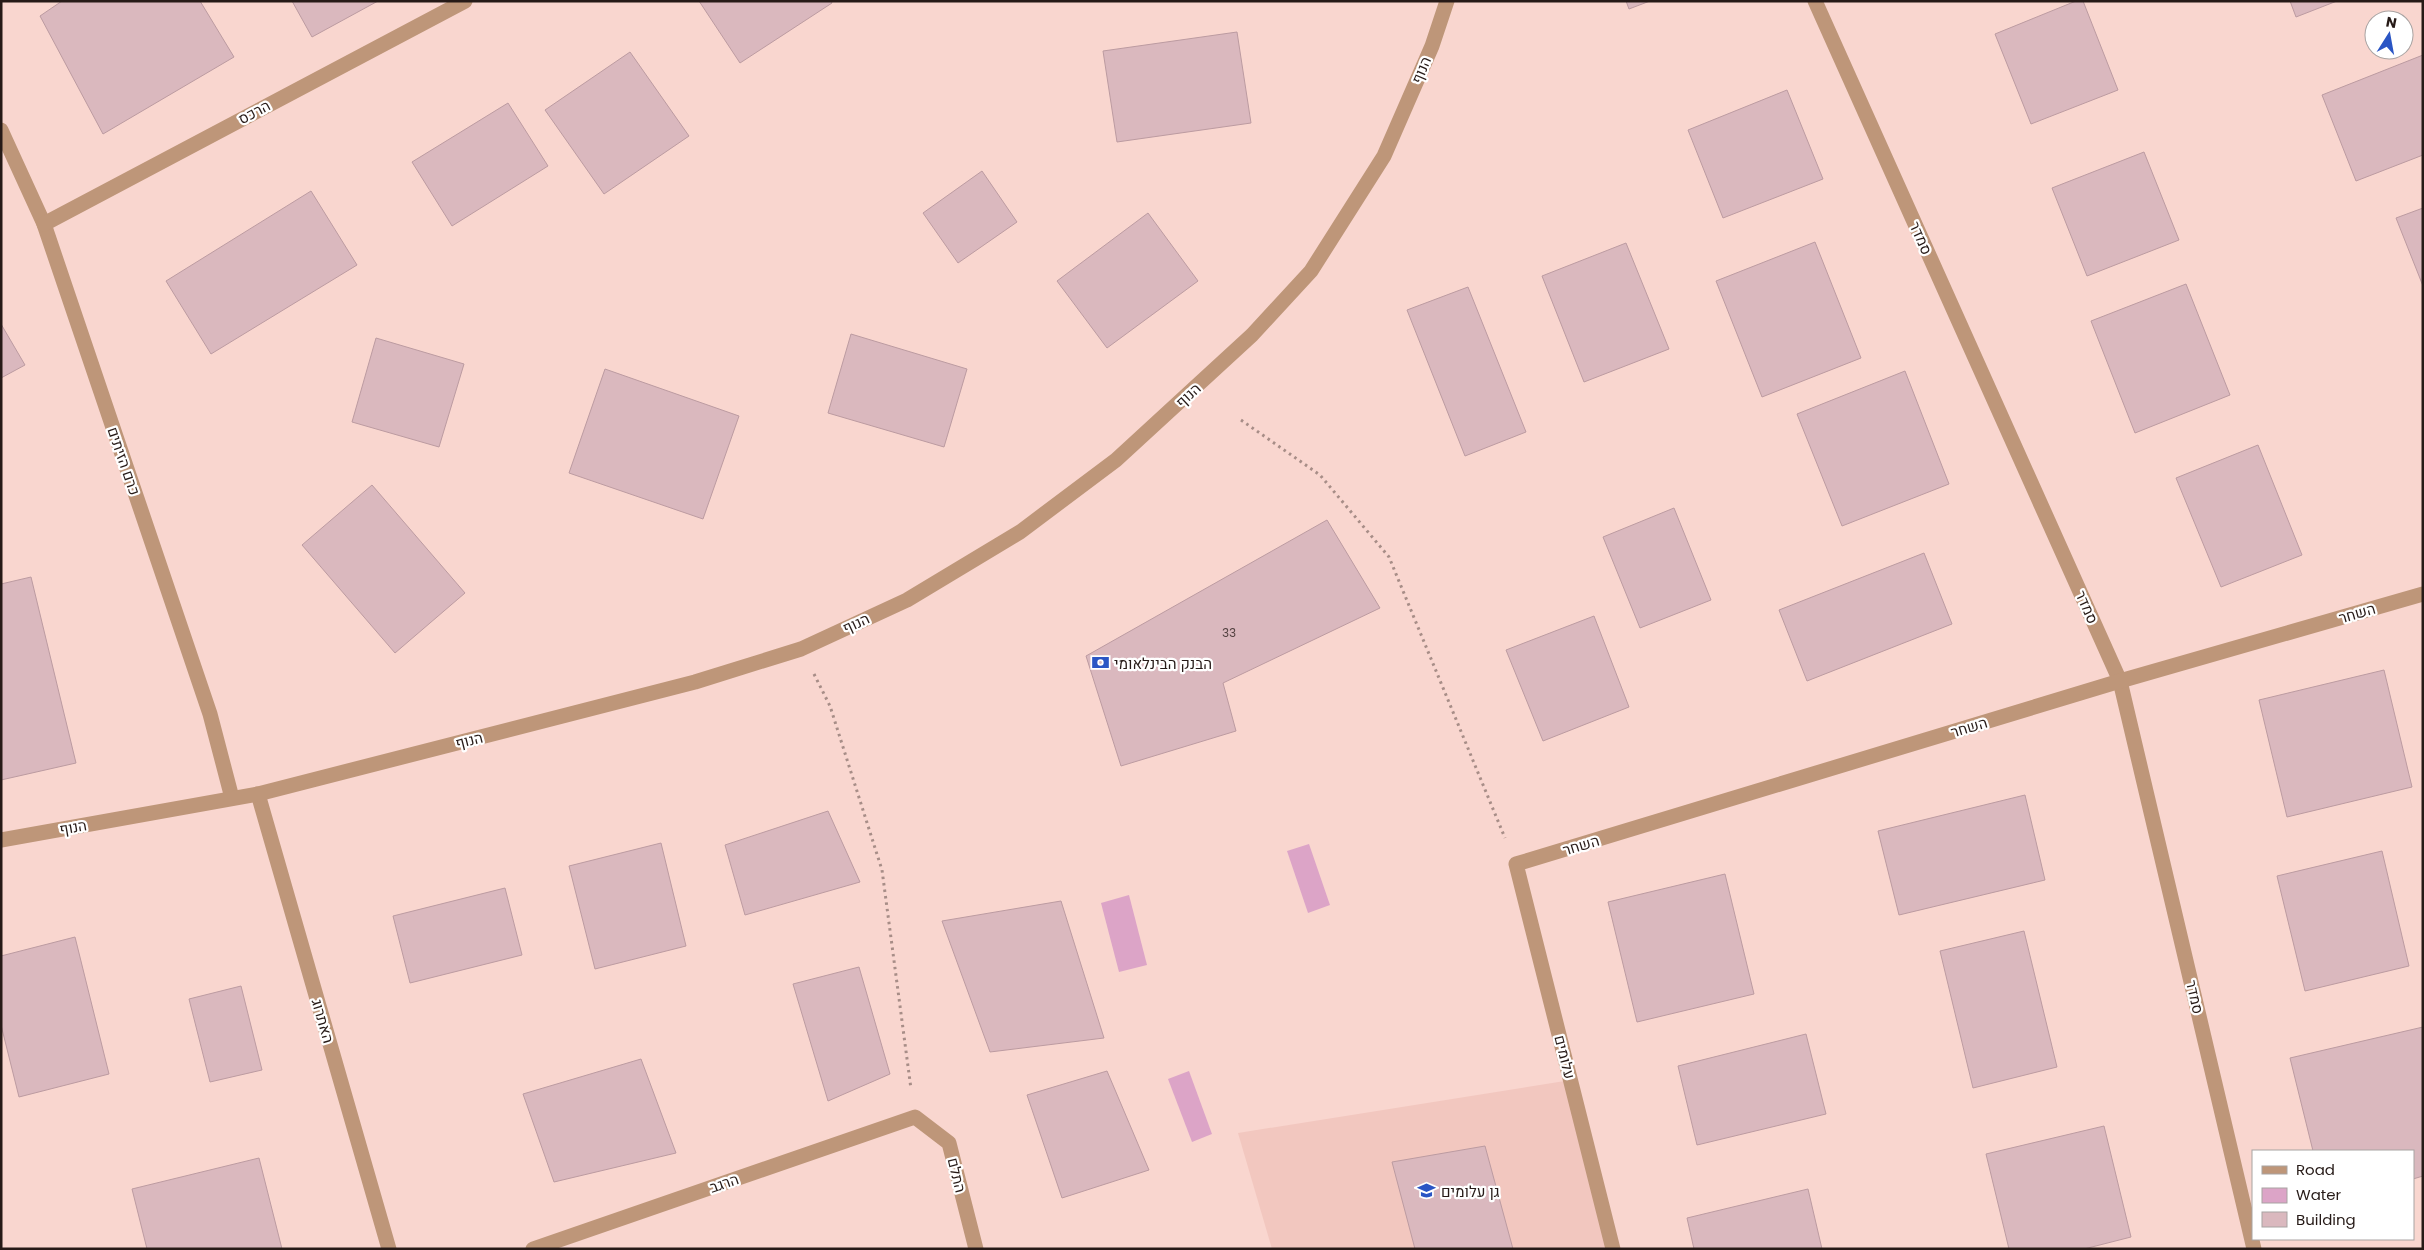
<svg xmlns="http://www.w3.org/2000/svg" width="2424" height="1250" font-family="Poppins,Heebo,sans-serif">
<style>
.built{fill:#f2c7bf}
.water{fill:#dca4c7}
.building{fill:#dab8be;stroke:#bc9ba1}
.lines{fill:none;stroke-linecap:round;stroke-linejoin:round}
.path{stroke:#a78d87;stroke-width:3;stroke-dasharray:2.5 4;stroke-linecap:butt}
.minor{stroke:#be9679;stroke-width:15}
.tertiary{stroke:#be9679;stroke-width:15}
.labels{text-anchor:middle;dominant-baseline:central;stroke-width:4.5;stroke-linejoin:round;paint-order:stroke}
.number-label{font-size:12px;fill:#534241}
.street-label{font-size:15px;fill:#261a17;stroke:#fff}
.poi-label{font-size:15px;fill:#261a17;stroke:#fff;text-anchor:start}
</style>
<rect width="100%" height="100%" fill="#f9d6cf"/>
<path class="built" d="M1571,1080L1613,1249H1272L1238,1133Z"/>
<g class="water">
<path d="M1309,844L1330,905L1308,913L1287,851Z"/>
<path d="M1129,895L1147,965L1119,972L1101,903Z"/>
<path d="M1189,1071L1212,1134L1192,1142L1168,1079Z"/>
</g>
<g class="building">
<path d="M62,1H200L234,57L103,134L40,16Z"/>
<path d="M292,1H378L312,37Z"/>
<path d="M699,1H831L832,3L740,63Z"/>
<path d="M1626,1H1650L1629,9Z"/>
<path d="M2076,1H2083L2118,90L2031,124L1995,34Z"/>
<path d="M2290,1H2337L2296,17Z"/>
<path d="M1237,32L1251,123L1117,142L1103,51Z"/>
<path d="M630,52L689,136L604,194L545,110Z"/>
<path d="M2423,55V155L2356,181L2322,95Z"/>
<path d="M1787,90L1823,179L1723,218L1688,130Z"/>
<path d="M508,103L548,166L452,226L412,162Z"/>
<path d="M2144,152L2179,240L2087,276L2052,188Z"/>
<path d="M982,171L1017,222L958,263L923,213Z"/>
<path d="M311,191L357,265L211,354L166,281Z"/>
<path d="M2423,208V286L2396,218Z"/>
<path d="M1148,213L1198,281L1107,348L1057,281Z"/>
<path d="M1815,242L1861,358L1762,397L1716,281Z"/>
<path d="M1626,243L1669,349L1584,382L1542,276Z"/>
<path d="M2186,284L2230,395L2135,433L2091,321Z"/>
<path d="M1468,287L1526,432L1465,456L1407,310Z"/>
<path d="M1,324L25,365L1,378Z"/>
<path d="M851,334L967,369L944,447L828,413Z"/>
<path d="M376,338L464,364L439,447L352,422Z"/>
<path d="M605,369L739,416L703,519L569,473Z"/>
<path d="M1905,371L1949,484L1842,526L1797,414Z"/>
<path d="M2258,445L2302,555L2221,587L2176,478Z"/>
<path d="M372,485L465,593L395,653L302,545Z"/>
<path d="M1674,508L1711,600L1640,628L1603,537Z"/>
<path d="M1327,520L1380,608L1223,683L1236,731L1121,766L1086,656Z"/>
<path d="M1924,553L1952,624L1807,681L1779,610Z"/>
<path d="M31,577L76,763L1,780V584Z"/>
<path d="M1594,616L1629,707L1543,741L1506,650Z"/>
<path d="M2384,670L2412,787L2287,817L2259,700Z"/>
<path d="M2025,795L2045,880L1899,915L1878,831Z"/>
<path d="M828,811L860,882L745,915L725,845Z"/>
<path d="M661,843L686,946L595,969L569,866Z"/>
<path d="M2382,851L2409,966L2305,991L2277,876Z"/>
<path d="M1725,874L1754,994L1637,1022L1608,902Z"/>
<path d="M505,888L522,955L410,983L393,916Z"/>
<path d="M1061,901L1104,1038L990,1052L942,921Z"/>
<path d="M2024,931L2057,1067L1973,1088L1940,951Z"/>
<path d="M75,937L109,1074L19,1097L1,1025V956Z"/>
<path d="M859,967L890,1074L828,1101L793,984Z"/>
<path d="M241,986L262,1070L210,1082L189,999Z"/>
<path d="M2423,1027V1176L2413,1179V1151H2313L2290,1058Z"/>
<path d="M1806,1034L1826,1114L1697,1145L1678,1066Z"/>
<path d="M641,1059L676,1153L554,1182L523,1094Z"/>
<path d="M1107,1071L1149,1170L1062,1198L1027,1095Z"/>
<path d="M2104,1126L2131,1237L2084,1249H2009L1986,1154Z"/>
<path d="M1485,1146L1513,1249H1415L1392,1162Z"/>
<path d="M259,1158L282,1249H147L132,1189Z"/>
<path d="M1808,1189L1822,1249H1694L1687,1218Z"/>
</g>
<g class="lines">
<g class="path">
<path d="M1241,420L1320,475L1389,557L1505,838"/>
<path d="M814,674L830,706L882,870L911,1089"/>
</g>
<g class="minor">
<path d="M1815,1L2120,681L2254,1249"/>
<path d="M1,130L44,224L210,714L232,798"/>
<path d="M44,224L465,1"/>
<path d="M258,794L389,1249"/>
<path d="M533,1249L915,1117L949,1143L976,1249"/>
<path d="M1613,1249L1516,864L2120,681L2423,594"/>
</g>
<path class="tertiary" d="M1,840L258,794L695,682L801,649L907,600L1020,532L1116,460L1252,335L1311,271L1384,156L1432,46L1447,1"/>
</g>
<defs>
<symbol id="bank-bare" viewBox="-9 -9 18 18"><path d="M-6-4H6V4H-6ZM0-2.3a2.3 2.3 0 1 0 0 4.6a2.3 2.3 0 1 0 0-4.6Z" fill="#2a55c4" stroke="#fff" stroke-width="2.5" paint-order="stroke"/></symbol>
<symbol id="school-bare" viewBox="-9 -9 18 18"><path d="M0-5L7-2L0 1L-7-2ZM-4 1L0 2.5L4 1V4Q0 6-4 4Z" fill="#2a55c4" stroke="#fff" stroke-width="2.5" paint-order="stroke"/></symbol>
</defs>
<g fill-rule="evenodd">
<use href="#bank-bare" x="1088" y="650" width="25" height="25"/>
<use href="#school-bare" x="1414" y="1178" width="25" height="25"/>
</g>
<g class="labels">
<g class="number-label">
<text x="1229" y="632">33</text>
</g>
<g class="street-label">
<text transform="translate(1421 70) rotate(-67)">הנוף</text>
<text transform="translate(254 112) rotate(-28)">הרכס</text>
<text transform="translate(1921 238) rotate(66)">סמדר</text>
<text transform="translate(1188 395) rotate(-43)">הנוף</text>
<text transform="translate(124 461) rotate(71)">כרם הזיתים</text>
<text transform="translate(2087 607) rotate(66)">סמדר</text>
<text transform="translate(2357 613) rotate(-16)">השחר</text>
<text transform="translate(856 623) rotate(-25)">הנוף</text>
<text transform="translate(1969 727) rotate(-17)">השחר</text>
<text transform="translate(469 740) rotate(-14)">הנוף</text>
<text transform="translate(73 827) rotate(-10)">הנוף</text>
<text transform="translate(1581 845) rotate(-17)">השחר</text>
<text transform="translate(2195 997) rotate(77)">סמדר</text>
<text transform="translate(323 1021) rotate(74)">האתרוג</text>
<text transform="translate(1565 1057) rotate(76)">עלומים</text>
<text transform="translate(957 1175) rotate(76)">התלם</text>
<text transform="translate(724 1183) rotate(-19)">הרגב</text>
</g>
<g class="poi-label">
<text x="1114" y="663">הבנק הבינלאומי</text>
<text x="1441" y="1191">גן עלומים</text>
</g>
</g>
<rect width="2424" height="1250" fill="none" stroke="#261a17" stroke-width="5"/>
<rect x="2252" y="1150" width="162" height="90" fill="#ffffff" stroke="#a8a3a2"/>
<rect x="2262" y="1166" width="25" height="8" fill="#be9679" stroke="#a8a3a2"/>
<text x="2296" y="1175" font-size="15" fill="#261a17">Road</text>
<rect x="2262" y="1188" width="25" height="15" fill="#dca4c7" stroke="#a8a3a2"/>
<text x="2296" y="1200" font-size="15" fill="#261a17">Water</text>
<rect x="2262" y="1212" width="25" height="15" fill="#dab8be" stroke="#a8a3a2"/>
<text x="2296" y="1225" font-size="15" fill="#261a17">Building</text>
<g transform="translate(2389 35) rotate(11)"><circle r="24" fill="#ffffff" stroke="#a8a3a2"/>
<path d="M0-4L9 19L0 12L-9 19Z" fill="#2a55c4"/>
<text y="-8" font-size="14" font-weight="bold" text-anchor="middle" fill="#261a17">N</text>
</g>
</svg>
